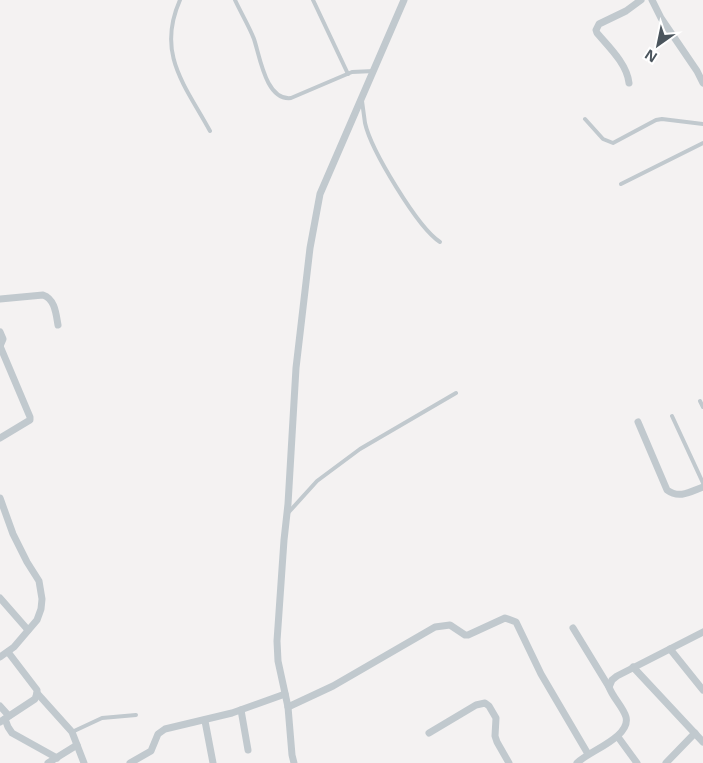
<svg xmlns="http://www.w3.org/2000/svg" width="703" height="763" font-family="'Open Sans',sans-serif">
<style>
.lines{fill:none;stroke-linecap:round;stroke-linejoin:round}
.service{stroke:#c1c9ce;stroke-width:4}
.minor{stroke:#c1c9ce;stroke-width:7}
</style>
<rect width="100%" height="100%" fill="#f4f2f2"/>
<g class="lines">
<g class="service">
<path d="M180,0C156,54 185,85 210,131"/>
<path d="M235,0C241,13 249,26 254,39C260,57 266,101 291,98L352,72L374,71"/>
<path d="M313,0L348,74"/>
<path d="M362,101C363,108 364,116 365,123C371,150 418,228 440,242"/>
<path d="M585,119L603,139L613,143L656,120L662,119L703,124"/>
<path d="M621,184L703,143"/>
<path d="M700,401L703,407"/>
<path d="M672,416L703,483"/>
<path d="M288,513L317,481L360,449L456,393"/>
<path d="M72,732L102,718L136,715"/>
</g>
<g class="minor">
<path d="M652,0L661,18L697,71L703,83"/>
<path d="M629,83C627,64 609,47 597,33L596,30L599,24L626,11L641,0"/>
<path d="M0,299L43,295C55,299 56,314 58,325"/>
<path d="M0,332L3,339L0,346"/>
<path d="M0,346L30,417V420L0,438"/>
<path d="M638,422L667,490C679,499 690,492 703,487"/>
<path d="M0,498L13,534L27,562L39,581L42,599L41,609L37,620L14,647L0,657"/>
<path d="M0,598L28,630"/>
<path d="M573,628L609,687"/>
<path d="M670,649L703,690"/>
<path d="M633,667L703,742"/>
<path d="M37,693L72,732L84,763"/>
<path d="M0,706L9,716"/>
<path d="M288,707L333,686L435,627L450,625L465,635H468L505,618L516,622L541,674L588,754"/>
<path d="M241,710L248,750"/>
<path d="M5,719L8,727L12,733L57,758"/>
<path d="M205,721L213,763"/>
<path d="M0,722L35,699L37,693V690L8,652"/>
<path d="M429,733L476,705L485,703L489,706L496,718L495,736L497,742L509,763"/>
<path d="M618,737L637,763"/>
<path d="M48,763L77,745"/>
<path d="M130,763L151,751L158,734L165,729L232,713L285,694"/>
<path d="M294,763L292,755L288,707L278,661L277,641L284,540L288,504L296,368L310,248L320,194L404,0"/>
<path d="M577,763C589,751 631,737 626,717C623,707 613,698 609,687L612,680L617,676L703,632"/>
<path d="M666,763L695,733"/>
</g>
</g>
<g transform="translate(658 45) rotate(213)" stroke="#ffffff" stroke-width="4" paint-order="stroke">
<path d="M0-4L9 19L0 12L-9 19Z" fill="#4b555d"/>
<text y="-8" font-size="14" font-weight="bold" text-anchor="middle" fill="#4b555d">N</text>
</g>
</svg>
